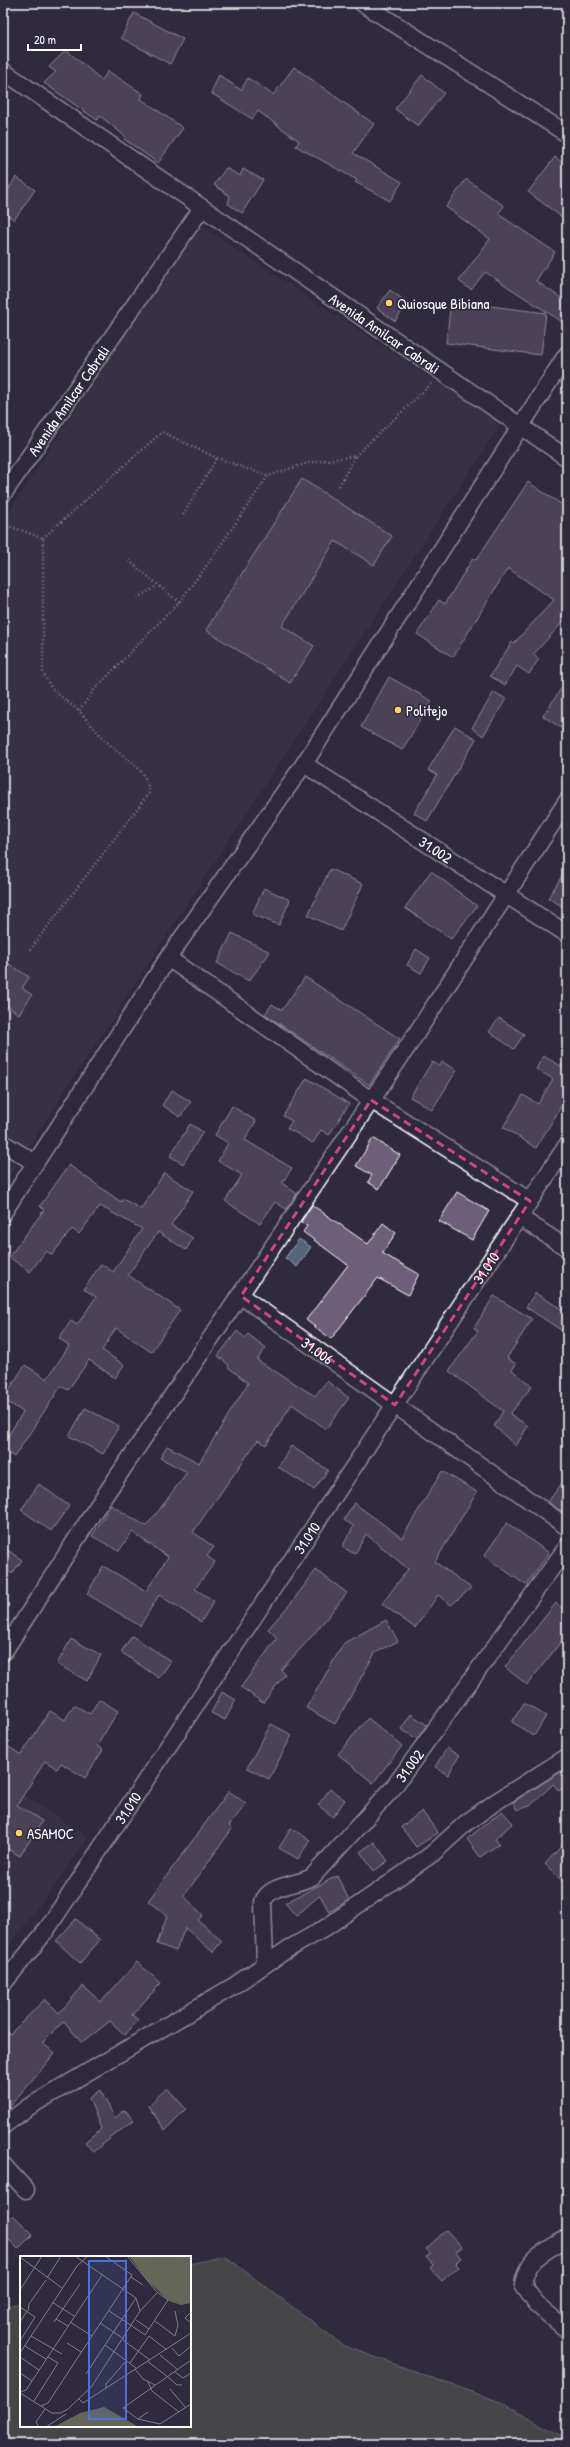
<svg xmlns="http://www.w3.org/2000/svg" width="570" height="2447" font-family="'Patrick Hand',sans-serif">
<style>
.built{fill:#423a4f}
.green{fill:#646658;stroke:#b2b2ac}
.water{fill:#52667e;stroke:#97a3b2}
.building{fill:#6d5e7a;stroke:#fff}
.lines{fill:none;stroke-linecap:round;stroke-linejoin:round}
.minor-casing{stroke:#fff;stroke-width:19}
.path{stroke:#fff;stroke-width:2.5;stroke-dasharray:1 3;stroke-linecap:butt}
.minor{stroke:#2f2a3d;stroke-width:16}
.marked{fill:none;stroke:#ce467c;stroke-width:3;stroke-dasharray:8 5;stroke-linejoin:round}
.poi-dot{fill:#ffd166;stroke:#2f2a3d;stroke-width:1.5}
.labels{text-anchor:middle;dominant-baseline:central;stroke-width:3.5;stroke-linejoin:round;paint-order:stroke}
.poi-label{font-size:15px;fill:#fff;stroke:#2f2a3d;text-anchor:start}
.street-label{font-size:15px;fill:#fff;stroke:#2f2a3d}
.inset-road{fill:none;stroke:#827f8b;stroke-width:1}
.view{fill:#4a71e0;fill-opacity:0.15;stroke:#4a71e0;stroke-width:2}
.inset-edge{fill:none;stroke:#fff;stroke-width:2}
</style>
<rect width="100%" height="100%" fill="#2f2a3d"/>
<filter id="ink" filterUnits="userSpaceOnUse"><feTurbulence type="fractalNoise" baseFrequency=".025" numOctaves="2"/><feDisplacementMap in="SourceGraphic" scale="8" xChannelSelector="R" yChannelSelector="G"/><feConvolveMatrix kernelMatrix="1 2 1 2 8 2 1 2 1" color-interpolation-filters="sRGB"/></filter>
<g filter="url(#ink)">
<g class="built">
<path d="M198,224L501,424L3,1186V520Z"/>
<path d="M3,1782L89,1837L3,1955Z"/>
</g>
<path class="green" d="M225,2256L344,2346L503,2403L567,2439V2444H3V2307L21,2303V2426H190V2264Z"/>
<path class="water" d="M299,1239L311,1247L297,1267L285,1258Z"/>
<g class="building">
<path d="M134,13L183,39L170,64L121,38Z"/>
<path d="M66,50L102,80L108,71L143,94L141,99L183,128L158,163L124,139L126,137L100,116L97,120L44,83L56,72L49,67Z"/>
<path d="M294,67L374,124L353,153L402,182L390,201L355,182L357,180L296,146L299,141L258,111L252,119L211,93L219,75L241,90L248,78L273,95Z"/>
<path d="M422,75L444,93L418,126L395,109Z"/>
<path d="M555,157L567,166V221L528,192Z"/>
<path d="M226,168L240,176L243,169L263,180L242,213L228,204L230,196L214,185Z"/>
<path d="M16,177L35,190L14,220L3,211V198Z"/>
<path d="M466,179L504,206L498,214L555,252L536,281L567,302V325L485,272L471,290L459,281L490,239L446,207Z"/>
<path d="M390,290L408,303L395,321L377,308Z"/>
<path d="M451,301L546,313L541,355L446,343Z"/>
<path d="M302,479L392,536L374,565L335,541L282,626L314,646L290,683L206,630Z"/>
<path d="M528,482L567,508V617L533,655L539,659L529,674L517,666L505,685L490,676L512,642L514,643L554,600L508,568L453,657L417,634L439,600L445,604L473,558L476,560Z"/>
<path d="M389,677L432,701L402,750L361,727Z"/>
<path d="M567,680V732L543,716Z"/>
<path d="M494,692L506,699L483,736L472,728Z"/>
<path d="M455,726L476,739L427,821L414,813L437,775L428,770Z"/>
<path d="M567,868V909L548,898Z"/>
<path d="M330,869L363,884L341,931L308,915Z"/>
<path d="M431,871L477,906L451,939L405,908Z"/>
<path d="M264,888L290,900L279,925L252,914Z"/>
<path d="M232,933L270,952L249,981L217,963Z"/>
<path d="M416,949L430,958L421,973L407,965Z"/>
<path d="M3,960L29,977L22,988L32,995L19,1014L3,1003Z"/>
<path d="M305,977L400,1039L369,1085L265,1014L272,1004L282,1010Z"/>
<path d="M499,1018L524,1034L514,1049L489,1032Z"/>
<path d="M543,1056L561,1066L567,1057V1097L536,1148L503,1127L523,1095L538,1104L553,1079L536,1069Z"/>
<path d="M432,1062L440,1066L442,1062L457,1070L432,1110L410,1097Z"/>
<path d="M307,1078L349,1104L329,1135L321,1130L313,1143L287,1128L292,1121L283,1116Z"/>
<path d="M172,1090L191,1102L180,1117L162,1105Z"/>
<path d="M232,1106L256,1121L245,1140L292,1168L282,1183L297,1194L286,1209L275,1202L260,1224L225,1201L242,1175L218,1161L228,1143L215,1135Z"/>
<path d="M190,1124L203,1132L183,1164L170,1156Z"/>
<path d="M373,1138L400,1155L379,1189L368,1182L372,1175L356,1166Z"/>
<path d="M69,1165L121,1202L123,1199L141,1209L164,1173L193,1191L171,1225L193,1238L186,1250L158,1232L128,1275L180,1310L151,1352L116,1328L102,1350L124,1365L115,1378L89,1360L68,1390L61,1386L14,1457L3,1450V1444L23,1412L3,1399L25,1365L47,1379L69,1346L59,1338L71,1321L77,1325L96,1297L84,1289L101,1264L113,1272L142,1229L100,1206L79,1234L72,1229L52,1255L46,1251L30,1272L9,1257L44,1210L40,1206Z"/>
<path d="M457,1192L489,1211L472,1240L439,1221Z"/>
<path d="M312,1205L368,1244L383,1223L396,1233L382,1253L419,1274L408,1295L378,1278L331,1339L306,1320L348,1265L303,1232L307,1226L301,1222Z"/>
<path d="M535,1293L567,1312V1334L526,1307Z"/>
<path d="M494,1296L532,1319L507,1358L516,1364L512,1370L532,1386L510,1414L528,1426L516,1446L494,1426L503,1411L449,1371L478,1331L474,1328Z"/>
<path d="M237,1331L245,1338L248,1334L266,1348L257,1360L315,1396L327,1381L349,1398L326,1429L292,1404L266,1445L258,1440L193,1532L214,1547L207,1556L215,1562L195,1589L214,1601L201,1622L159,1595L140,1626L87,1594L103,1566L146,1591L168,1557L132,1532L119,1551L92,1536L111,1505L146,1526L160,1509L187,1472L160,1458L167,1446L199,1463L248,1383L228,1367L229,1365L218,1356Z"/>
<path d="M85,1408L119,1426L103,1454L69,1436Z"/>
<path d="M291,1446L328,1470L314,1490L278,1467Z"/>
<path d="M442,1471L477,1492L435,1562L471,1588L451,1605L438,1595L415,1628L382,1604L408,1569L366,1534L355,1554L342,1547L354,1526L344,1520L354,1503L402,1538Z"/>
<path d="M567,1476V1515L548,1502Z"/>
<path d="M39,1484L69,1506L51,1531L21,1510Z"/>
<path d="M507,1523L549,1553L526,1585L484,1556Z"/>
<path d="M3,1547L22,1560L12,1574L3,1567Z"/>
<path d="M316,1570L347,1593L313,1635L281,1670L285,1674L263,1703L241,1687L277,1638L268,1629L291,1603Z"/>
<path d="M556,1603L567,1612V1634L527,1685L505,1667Z"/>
<path d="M386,1620L398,1641L375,1653L335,1724L306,1708L344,1643Z"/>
<path d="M132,1636L171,1661L159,1678L121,1652Z"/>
<path d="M71,1639L101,1655L87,1681L57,1664Z"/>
<path d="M222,1692L236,1700L225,1720L211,1713Z"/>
<path d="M99,1699L118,1711L97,1746L103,1750L85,1778L61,1763L57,1769L45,1761L17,1805L42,1821L20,1856L3,1846V1743L21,1755L50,1711L65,1720L74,1705L90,1714Z"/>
<path d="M524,1703L546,1716L534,1736L512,1722Z"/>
<path d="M411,1714L427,1725L417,1739L401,1729Z"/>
<path d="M368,1718L402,1746L373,1783L338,1754Z"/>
<path d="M271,1724L292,1735L269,1779L247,1768Z"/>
<path d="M447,1748L459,1756L448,1775L435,1767Z"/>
<path d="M567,1768V1785L559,1791L553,1784L530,1806L517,1810L513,1802Z"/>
<path d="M330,1789L345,1800L333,1817L318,1805Z"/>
<path d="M229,1791L246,1804L229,1826L232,1829L184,1896L203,1915L198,1920L222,1941L213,1952L185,1928L176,1951L157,1944L167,1916L148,1901Z"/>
<path d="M422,1811L438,1833L416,1847L401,1827Z"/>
<path d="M502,1811L513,1823L495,1839L499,1844L480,1857L467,1839Z"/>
<path d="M291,1828L310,1840L298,1859L279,1848Z"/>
<path d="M567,1840V1886L545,1864Z"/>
<path d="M374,1842L388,1861L374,1871L360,1852Z"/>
<path d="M337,1876L349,1900L329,1912L320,1895L296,1916L285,1903Z"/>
<path d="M76,1919L100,1940L80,1963L56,1941Z"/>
<path d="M137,1962L161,1983L132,2015L138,2020L125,2035L110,2021L82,2043L64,2021L42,2043L55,2053L3,2114V2028L10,2034L45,1999L59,2013L83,1986L101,2002Z"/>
<path d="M167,2088L186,2109L165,2130L148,2106Z"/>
<path d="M100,2090L115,2118L125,2110L134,2120L93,2152L85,2142L101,2129L89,2098Z"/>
<path d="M13,2215L33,2234L18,2249L3,2234V2226Z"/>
<path d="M446,2230L462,2247L456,2252L461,2258L455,2264L458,2267L442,2281L430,2268L433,2265L426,2257L431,2254L426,2249Z"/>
</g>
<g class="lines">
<defs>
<g id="minor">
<path d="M362,3L567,134"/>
<path id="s1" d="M3,71L567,458"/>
<path id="s2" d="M3,494L202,208"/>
<path id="s3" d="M304,764L567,934"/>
<path d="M168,958L371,1100L530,1201"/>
<path d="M3,1143L35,1163"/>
<path d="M3,1213L168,958L304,764L567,354"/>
<path d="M519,1217L567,1248"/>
<path id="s4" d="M241,1296L567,1527"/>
<path d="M3,1653L95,1510L410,1043L567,801"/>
<path id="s5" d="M265,1964L263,1902C268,1885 297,1885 312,1877L393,1788L567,1547"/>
<path id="s6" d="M3,1984L45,1932L567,1145"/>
<path d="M3,2126L27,2108L232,1987L288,1949L322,1930L432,1854L466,1823L497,1801L567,1757"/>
<path d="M3,2165L26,2190"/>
<path d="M567,2238C545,2252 527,2257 523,2285L536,2304L567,2330"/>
</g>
</defs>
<use href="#minor" class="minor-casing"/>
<g class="path">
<path d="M355,456L431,384"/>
<path d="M183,515L217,458"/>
<path d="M3,524L43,538V673L52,689L79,711"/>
<path d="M43,538L162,432L217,458L268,476"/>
<path d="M129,561L179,602"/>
<path d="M137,598L157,586"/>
<path d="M30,950L149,793C146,765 126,761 108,743C98,733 89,722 79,711L94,690L179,602L205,568L268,476L308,463L355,456L338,488"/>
</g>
<use href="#minor" class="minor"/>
</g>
</g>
<path d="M0 0H570V2447H0ZM371,1100L530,1201L395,1405L241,1296Z" fill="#2f2a3d" fill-opacity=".55" fill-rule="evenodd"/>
<path class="marked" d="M371,1100L530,1201L395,1405L241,1296Z"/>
<g class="poi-dot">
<circle cx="389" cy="303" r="4"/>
<circle cx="398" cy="710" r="4"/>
<circle cx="19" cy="1833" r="4"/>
</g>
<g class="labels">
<g class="poi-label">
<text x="397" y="303">Quiosque Bibiana</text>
<text x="406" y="710">Politejo</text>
<text x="27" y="1833">ASAMOC</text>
</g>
<g class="street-label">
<text stroke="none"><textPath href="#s1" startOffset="463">Avenida Amilcar Cabrali</textPath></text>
<text stroke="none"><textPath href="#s2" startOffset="114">Avenida Amilcar Cabrali</textPath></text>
<text stroke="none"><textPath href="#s3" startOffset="157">31.002</textPath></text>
<text stroke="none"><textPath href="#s6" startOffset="864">31.010</textPath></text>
<text stroke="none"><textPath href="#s4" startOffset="94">31.006</textPath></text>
<text stroke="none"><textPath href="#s6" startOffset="540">31.010</textPath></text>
<text stroke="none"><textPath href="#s5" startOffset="267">31.002</textPath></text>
<text stroke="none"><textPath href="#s6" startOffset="216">31.010</textPath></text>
</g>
</g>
<g transform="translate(20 2256)">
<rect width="171" height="171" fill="#2f2a3d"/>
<path d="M109,0H171V47L161,49L149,45L128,25ZM84,151L119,171H34L60,157Z" fill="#646658"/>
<path class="inset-road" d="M55,0L116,42L120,55M107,0L137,36L148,44L125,79L112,70M0,1L42,32M111,21L123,29M27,22L41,0M0,34L22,0M32,46L54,60M0,51L15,61L0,85M8,55L9,48L26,24M89,55L112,70M171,56L165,62L171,67M36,63L48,70M116,64L129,73M135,65L155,80L158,69L155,55M0,66L7,55M34,66L60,28M50,66L72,80M80,67L104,83M11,80L42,98M129,80L147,94M103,84L130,104M47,87L61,96M85,89L116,112M5,90L26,103M152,92L159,100L171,90M0,97L57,10L68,0M140,99L158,114M0,101L19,114M127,105L148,121M110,107L129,80M115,113L123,123L135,129M155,116L163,122L171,117M0,117L12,125M66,118L116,42M148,121L157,129H162M128,126L132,135L159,156M86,132V128L107,104M150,133L166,152M0,136L6,134L82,19M0,137L32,157H41L48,153L72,130L120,55L138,36M59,143L63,147L171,77M14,145L38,107L28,101M21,150L28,147L112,19L85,0M128,156L118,163L103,152L171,104M118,163L140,168L171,148M19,171L16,166L25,153M26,171L46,158"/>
<path class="view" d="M69,5H106V163H69Z"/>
<rect width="171" height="171" class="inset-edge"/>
</g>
<rect width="570" height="2447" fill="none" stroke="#2f2a3d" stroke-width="16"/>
<rect x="8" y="8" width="554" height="2431" fill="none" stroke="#fff" stroke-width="1.5" filter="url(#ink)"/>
<path d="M28 44v6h53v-6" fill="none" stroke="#ffffff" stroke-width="2"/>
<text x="34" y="44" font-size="12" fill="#ffffff" stroke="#2f2a3d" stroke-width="3" paint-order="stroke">20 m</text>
</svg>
